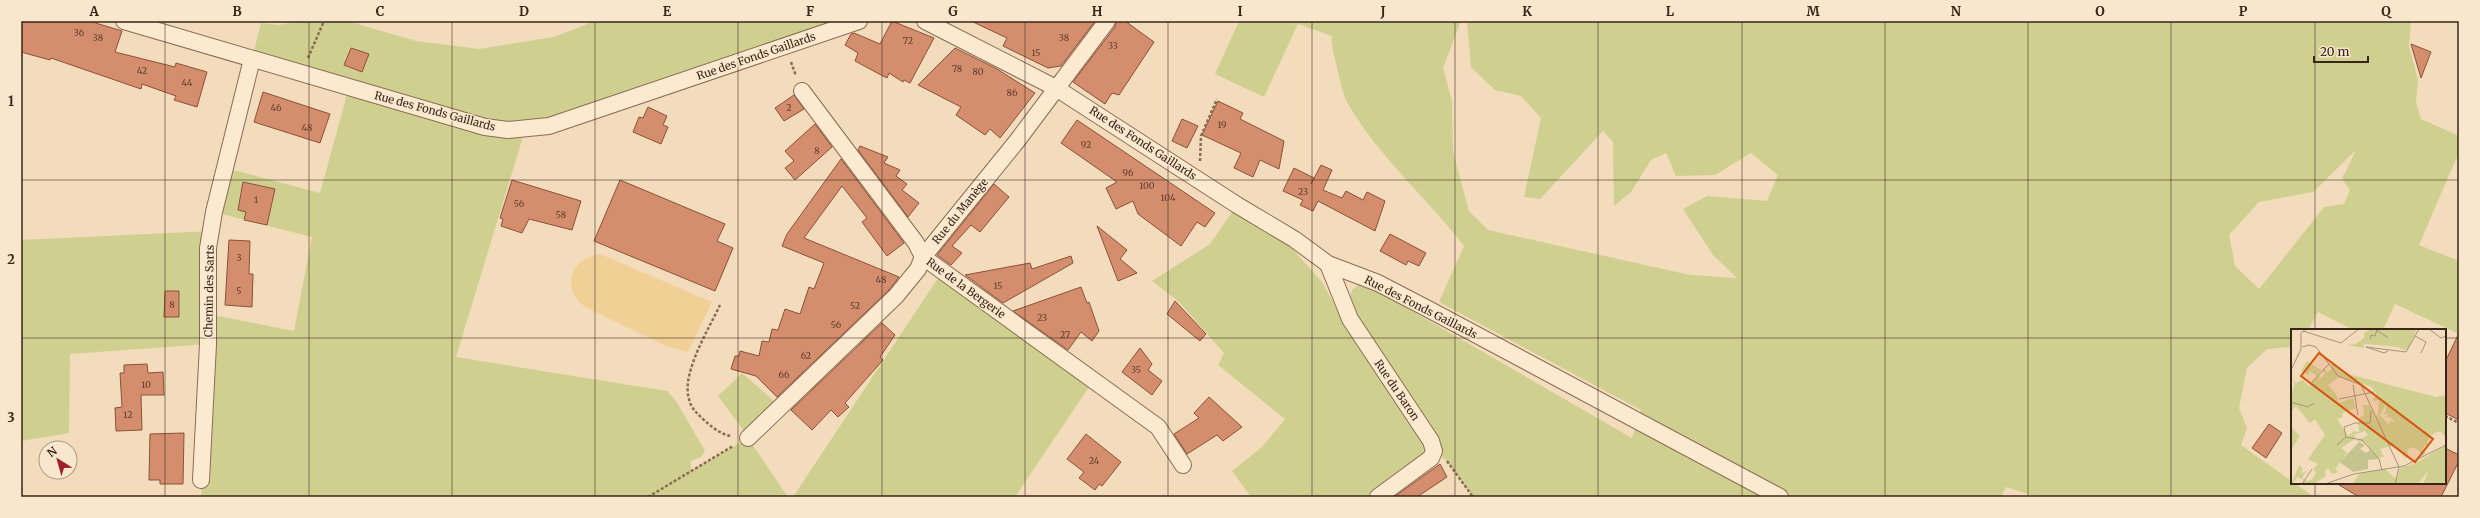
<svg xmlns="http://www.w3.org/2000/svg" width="2480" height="518" font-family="Merriweather,serif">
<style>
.green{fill:#cfd090;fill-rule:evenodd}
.sand{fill:#f1d096}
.building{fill:#d48e6e;stroke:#8c5138}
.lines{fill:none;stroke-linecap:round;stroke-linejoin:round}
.street-casing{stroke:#8b6c54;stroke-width:18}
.path{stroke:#8b6c54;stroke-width:2.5;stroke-dasharray:3 2;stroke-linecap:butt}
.street{stroke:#fcead0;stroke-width:16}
.grid{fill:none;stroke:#39261a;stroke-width:1;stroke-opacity:0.55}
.labels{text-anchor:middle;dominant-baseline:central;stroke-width:3;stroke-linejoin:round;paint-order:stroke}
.number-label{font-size:9px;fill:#60402f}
.street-label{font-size:11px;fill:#39261a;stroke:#f8e7cd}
.inset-road{fill:none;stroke:#a8937b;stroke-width:1}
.view{fill:#d6540d;fill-opacity:0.15;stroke:#d6540d;stroke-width:2}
.inset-edge{fill:none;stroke:#39261a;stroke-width:2}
.neatline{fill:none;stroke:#39261a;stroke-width:1.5}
.grid-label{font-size:13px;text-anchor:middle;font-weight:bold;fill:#39261a}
</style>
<rect width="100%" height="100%" fill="#f2dcbc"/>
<g class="green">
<path d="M299,21H347L416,41L479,49L554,37L595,21H859L525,130L456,357L667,391L676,401L705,451L701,457L691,461V471L748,438L788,497H201L208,344L70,354L69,433L21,441V240L211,231L208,314L294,331L312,237L214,212L226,168L320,193L349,87L252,59L261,23L279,25Z"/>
<path d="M1239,21H1461L1443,68L1452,101L1453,152L1469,211L1488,230L1690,275L1737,278L1713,255L1683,209L1707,196L1767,201L1778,175L1751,153L1715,175L1676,176L1666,153L1651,160L1631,192L1614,206L1613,142L1603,131L1540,199L1524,197L1541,118L1521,96L1495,90L1471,67L1467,21H2411L2409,46L2418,80L2416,102L2421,119L2459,136V152L2419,245L2459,261V334L2395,304L2383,330H2353L2318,312L2308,330H2292V347L2267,349L2247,368L2239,408L2247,428L2241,445L2314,497H2037L2006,487L2001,497H1473L1447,461L1435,451L1378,497H1296L1294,494L1290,497H1251L1232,471L1262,447L1285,419L1218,365L1224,353L1179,302L1152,281L1210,244L1237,205L1294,239L1290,246L1322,282L1344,322L1352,290L1360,284L1367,285L1632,438L1641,410L1439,302L1464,246C1427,198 1379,157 1348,104C1342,93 1339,76 1336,63C1334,54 1331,45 1332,36L1298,24L1264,97L1215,74ZM2356,150L2342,179L2350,190L2344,204L2324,207L2259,289L2235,266L2229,235L2259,202L2313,192Z"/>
<path d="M940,275L1093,381L1015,497H793Z"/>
<path d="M742,373L775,402L744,431L718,396Z"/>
</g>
<path class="sand" d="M600,254L712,302L688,352L666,346L585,307C561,288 569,259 600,254Z"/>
<g class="building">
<path d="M21,21H89L122,31L115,52L175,67L176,63L207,72L197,107L174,100L176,96L142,84L141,89L51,58L50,60L21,52Z"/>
<path d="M892,21L934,38L910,83L904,80L903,82L889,73L887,78L881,75L855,61L858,53L845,45L851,34L854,33L880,44Z"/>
<path d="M971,21H1095L1061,66L1048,68L1003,46L1007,38Z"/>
<path d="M1116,21H1125L1154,42L1119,95L1112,93L1105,104L1073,82L1115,27Z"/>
<path d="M2411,44L2431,52L2421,78Z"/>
<path d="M351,48L369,54L362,72L344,65Z"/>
<path d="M955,48L997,69L1035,93L1000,138L990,129L985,135L956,115L961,107L918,85Z"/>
<path d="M263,92L330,114L320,143L254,122Z"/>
<path d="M794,95L804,109L784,121L775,108Z"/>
<path d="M1218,101L1243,113L1240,119L1284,141L1279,169L1260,160L1253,177L1234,168L1241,153L1202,135Z"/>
<path d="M648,107L667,116L663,125L668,127L661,144L633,132L639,117L643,118Z"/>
<path d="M1182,119L1198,126L1187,148L1172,141Z"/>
<path d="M1077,120L1215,213L1205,227L1197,222L1181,246L1138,214L1133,201L1116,209L1106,188L1117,182L1061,143Z"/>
<path d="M815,124L832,147L795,180L785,168L794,161L785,151Z"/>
<path d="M860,146L888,157L884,163L900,170L896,176L907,184L902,190L919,203L908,217L858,150Z"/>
<path d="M841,159L904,243L887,256L862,222L867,218L842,186L804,238L899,277L889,290L777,397L756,376L731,369L735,356H739L740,351L759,356L762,341L769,342L772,329L778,330L785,309L800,314L809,287L814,289L824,263L782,246L787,234Z"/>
<path d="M1321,165L1332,170L1323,190L1342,198L1346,191L1363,200L1367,192L1385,201L1375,231L1318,201L1313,211L1300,205L1303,200L1283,191L1294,168L1314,178L1311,184Z"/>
<path d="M512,180L581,201L572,230L529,219L522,233L501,226L503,219L500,218Z"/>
<path d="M620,180L725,224L717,241L733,248L715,291L594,241Z"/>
<path d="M243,182L275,189L267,225L244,220L246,212L238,210Z"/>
<path d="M994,184L1009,197L980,232L971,225L952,246L962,253L951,265L937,255Z"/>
<path d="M1097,226L1127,250L1120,259L1137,273L1118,281Z"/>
<path d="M1390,234L1426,253L1419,266L1408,261L1406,265L1380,251Z"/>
<path d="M229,240L250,241L249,274H253L252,307L225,305Z"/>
<path d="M1071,256L1073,263L1003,303L965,275L1030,263L1032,269Z"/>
<path d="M1081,287L1087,303L1089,302L1099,331L1092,341L1081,332L1068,350L1013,311Z"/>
<path d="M165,291H179V317H164Z"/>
<path d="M1175,301L1206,334L1200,341L1167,314Z"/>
<path d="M882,323L895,335L880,357L883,360L845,403L849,407L838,417L831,410L812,430L791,410Z"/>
<path d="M2459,333V420L2445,413V362Z"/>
<path d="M1140,348L1152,364L1148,370L1162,381L1152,395L1122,372Z"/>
<path d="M147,364L148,373L163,372L164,395H141L142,430L116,431L115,408L122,407L120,373H124V365Z"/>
<path d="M1209,397L1242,427L1223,441L1217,435L1187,454L1174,434L1199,418L1194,413Z"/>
<path d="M2269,424L2282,433L2266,458L2252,448Z"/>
<path d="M184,433L183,484H160V480H149L150,434Z"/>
<path d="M1086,434L1121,462L1102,486L1099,484L1095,490L1079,478L1084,472L1067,459Z"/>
<path d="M2445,448L2459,455V461L2441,497H2359L2336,483H2445Z"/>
<path d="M1440,464L1447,477L1417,497H1394Z"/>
</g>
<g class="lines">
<defs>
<g id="street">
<path d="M124,21L485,127L508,130L549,126L859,21"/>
<path d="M925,21L1056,88L1237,205L1294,239L1328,264L1378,283L1430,310L1780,497"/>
<path d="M802,91L916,243L923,257L1158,427L1183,465"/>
<path d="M1328,264L1350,319L1431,441L1434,451L1431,458L1378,497"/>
<path d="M748,438L896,296L918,269L923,257L1017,141L1107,21"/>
<path d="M201,480L208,344V248L214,212L252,59"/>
</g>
</defs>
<use href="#street" class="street-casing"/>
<g class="path">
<path d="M308,58L324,21"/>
<path d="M791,62L796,76"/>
<path d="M1200,161L1201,136L1217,99"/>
<path d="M720,305C709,329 681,373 689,399C691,409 698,414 705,421C712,427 722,435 731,436"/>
<path d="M2445,416L2459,423"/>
<path d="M1447,461L1473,497"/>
<path d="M648,497L733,446"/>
</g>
<use href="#street" class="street"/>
</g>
<path class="grid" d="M165,21V497M309,21V497M452,21V497M595,21V497M738,21V497M882,21V497M1025,21V497M1168,21V497M1312,21V497M1455,21V497M1598,21V497M1742,21V497M1885,21V497M2028,21V497M2171,21V497M2315,21V330M21,180H2459M21,338H2292M2445,338H2459M2315,483V497"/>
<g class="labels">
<g class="number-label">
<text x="79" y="32">36</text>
<text x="98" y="37">38</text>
<text x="1064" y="37">38</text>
<text x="908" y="40">72</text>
<text x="1113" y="45">33</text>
<text x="1036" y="52">15</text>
<text x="957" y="68">78</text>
<text x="142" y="70">42</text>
<text x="978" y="71">80</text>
<text x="187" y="82">44</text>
<text x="1012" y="92">86</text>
<text x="276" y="107">46</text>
<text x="789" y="107">2</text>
<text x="1222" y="124">19</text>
<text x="307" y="127">48</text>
<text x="1086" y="144">92</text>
<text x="817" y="150">8</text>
<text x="1128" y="172">96</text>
<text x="1147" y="185">100</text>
<text x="1303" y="191">23</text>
<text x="1168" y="197">104</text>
<text x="256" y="199">1</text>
<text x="519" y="203">56</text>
<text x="561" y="214">58</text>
<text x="239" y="257">3</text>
<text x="881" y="279">48</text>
<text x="998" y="285">15</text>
<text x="239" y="290">5</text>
<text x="172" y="304">8</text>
<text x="855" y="305">52</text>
<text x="1042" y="317">23</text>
<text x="836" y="324">56</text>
<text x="1065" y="334">27</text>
<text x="806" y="355">62</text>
<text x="1136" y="369">35</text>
<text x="784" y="374">66</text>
<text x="146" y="384">10</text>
<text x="128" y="414">12</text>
<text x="1094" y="460">24</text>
</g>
<g class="street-label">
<text transform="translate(756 56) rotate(-19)">Rue des Fonds Gaillards</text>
<text transform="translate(435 111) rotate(15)">Rue des Fonds Gaillards</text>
<text transform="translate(1143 143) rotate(33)">Rue des Fonds Gaillards</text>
<text transform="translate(960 211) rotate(-51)">Rue du Manège</text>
<text transform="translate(966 288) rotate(36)">Rue de la Bergerie</text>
<text transform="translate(209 291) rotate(-89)">Chemin des Sarts</text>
<text transform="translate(1421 307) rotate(27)">Rue des Fonds Gaillards</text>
<text transform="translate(1397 390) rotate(56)">Rue du Baron</text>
</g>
</g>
<g transform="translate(2291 329)">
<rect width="155" height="155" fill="#f2dcbc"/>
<path d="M80,0H126L117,20L113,21L107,18L76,15H73V19L56,16L64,15L73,9V4ZM16,32L30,41L27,45L30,49L34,45L31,41L33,39L36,43L41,40L40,34L53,44L145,68L155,66V108L149,102L140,106L136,113L137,115L131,119L135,125L131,127L128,121L120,118L116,122L118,128L114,129L104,116L89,120L93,128L87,129L74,113L65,112L77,106L74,102L62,106L65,109L50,119L56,124L44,140L47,143L41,145L37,139L34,143L35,147L23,155H11L13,151L7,148L0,155L8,136L12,140L10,145L16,141L11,149L16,152L21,151L25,144L22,140L27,135L17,130L34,106L24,90L19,94L5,77L0,83V65L4,55L0,50L5,54L11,51L18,57L26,47L19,42L17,46L10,42ZM48,48L81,58L86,67L82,69L83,72L88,71L87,86L84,87L89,99L78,76H72L73,87L69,88L70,96L67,94L68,103L63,102L57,107L46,90L52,88L51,84L65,79L62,69L48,74L45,65L37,56ZM95,75V82L92,85H97L95,89L99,88L104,93L99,92L98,96L89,86ZM0,98L9,107L0,121ZM155,116V155L154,152L151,155H132L138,141L127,155H61L69,144L94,140L105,150L109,139L123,135Z" fill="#cfd090" fill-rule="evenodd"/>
<path d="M68,113L74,116L69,120L75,124L79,121L88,130L77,131V140L62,143L49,133Z" fill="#c3c490"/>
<path class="inset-road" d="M138,0L150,9L155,7M86,1L97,9M12,2L50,14L68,0M124,7L135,13L130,24M79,10L80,6L84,7L86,1M11,18L18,16L25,18L47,47L70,56L108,138M97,22L93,24L75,18L115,23L128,0M0,41L10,20V4L15,0M21,53L38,35M62,56L67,86M48,70L83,63M0,73L17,78L23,74M55,108L53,98L64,94H79L80,82M46,116L55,108L71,111L88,130L91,141M11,155L21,140M34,155L63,145L113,137L155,116M104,155L108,138"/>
<path class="view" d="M28,24L142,110L124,133L10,47Z"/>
<rect width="155" height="155" class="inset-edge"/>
</g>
<rect width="2480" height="518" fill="none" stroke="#f8e7cd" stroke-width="44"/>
<g transform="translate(58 460) rotate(323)"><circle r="19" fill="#f8e7cd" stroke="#ac9a85"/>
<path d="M0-3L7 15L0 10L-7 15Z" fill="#9f1f2d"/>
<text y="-6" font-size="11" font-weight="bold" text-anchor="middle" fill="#39261a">N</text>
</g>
<path d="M2314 56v6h54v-6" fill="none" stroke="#39261a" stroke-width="2"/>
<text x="2320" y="56" font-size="12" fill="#39261a" stroke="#f8e7cd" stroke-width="3" paint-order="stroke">20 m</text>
<rect x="22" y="22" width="2436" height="474" class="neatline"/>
<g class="grid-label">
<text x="94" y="16">A</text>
<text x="237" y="16">B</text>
<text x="380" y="16">C</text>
<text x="524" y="16">D</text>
<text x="667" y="16">E</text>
<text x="810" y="16">F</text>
<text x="953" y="16">G</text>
<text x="1097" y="16">H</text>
<text x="1240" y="16">I</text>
<text x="1383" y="16">J</text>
<text x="1527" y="16">K</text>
<text x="1670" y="16">L</text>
<text x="1813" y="16">M</text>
<text x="1956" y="16">N</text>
<text x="2100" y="16">O</text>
<text x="2243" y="16">P</text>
<text x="2386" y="16">Q</text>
<text x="11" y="106">1</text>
<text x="11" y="264">2</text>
<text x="11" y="422">3</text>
</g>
</svg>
